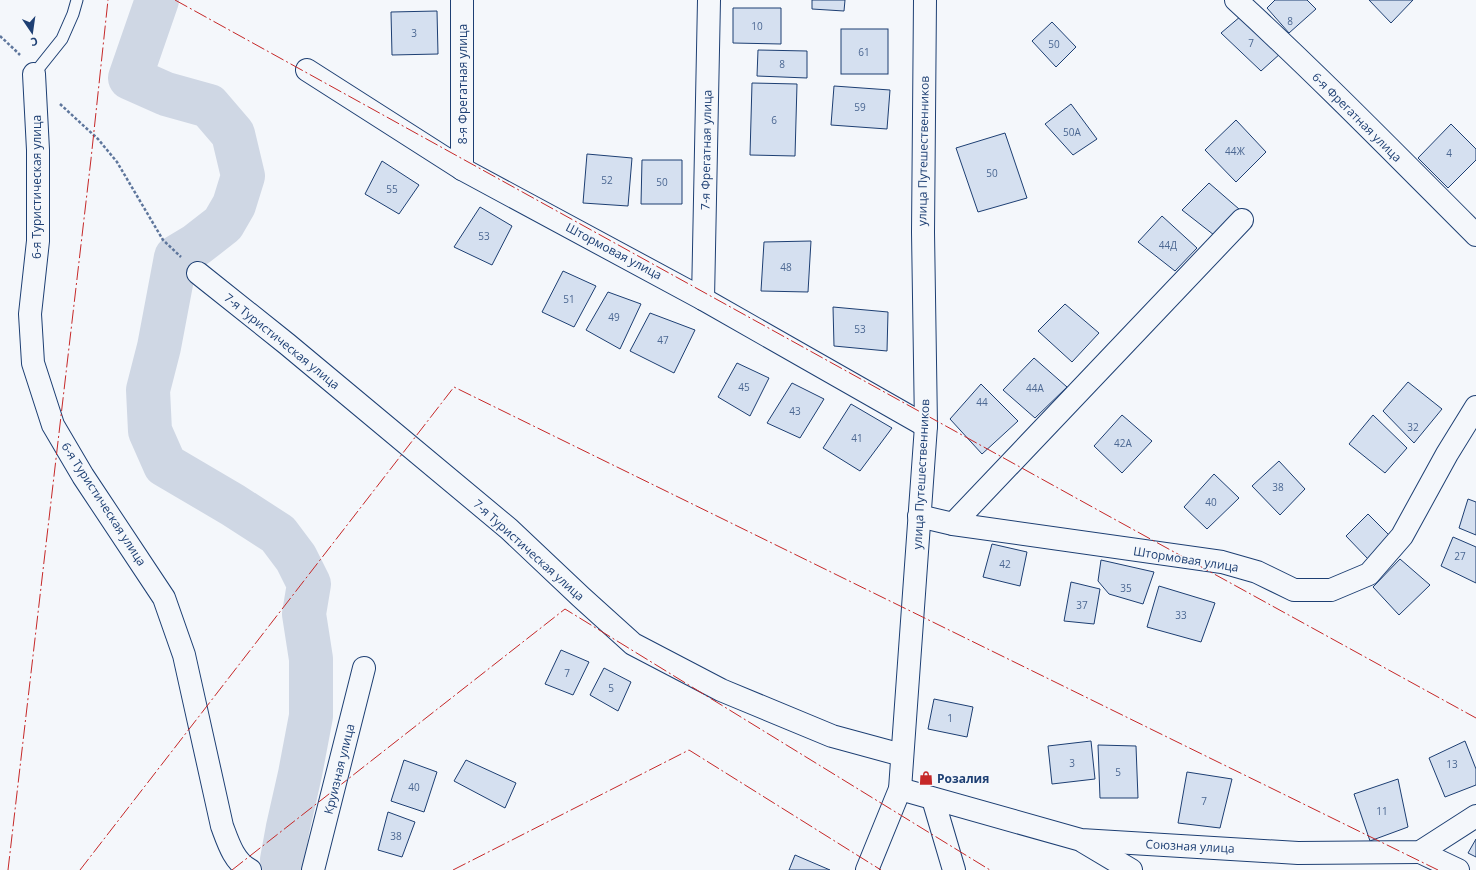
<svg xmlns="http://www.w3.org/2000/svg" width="1476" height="870" font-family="'Open Sans',sans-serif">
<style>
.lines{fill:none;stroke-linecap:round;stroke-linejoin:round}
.river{stroke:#cfd7e4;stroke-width:44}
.building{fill:#d5e0f0;stroke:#1d3f73}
.service-casing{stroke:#1d3f73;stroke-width:13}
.minor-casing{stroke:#1d3f73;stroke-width:24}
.path{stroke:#5e769c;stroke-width:2.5;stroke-dasharray:3 2;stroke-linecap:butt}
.service{stroke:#f4f7fb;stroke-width:11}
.minor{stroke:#f4f7fb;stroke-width:22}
.power{stroke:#c62828;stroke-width:1;stroke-dasharray:14 3 2 3;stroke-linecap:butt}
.labels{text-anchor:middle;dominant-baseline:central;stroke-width:3;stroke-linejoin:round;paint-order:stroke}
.number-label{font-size:10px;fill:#4b6792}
.street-label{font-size:12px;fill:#1d3f73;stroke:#f4f7fb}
.poi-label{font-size:12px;font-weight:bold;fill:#1d3f73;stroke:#f4f7fb;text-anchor:start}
</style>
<rect width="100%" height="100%" fill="#f4f7fb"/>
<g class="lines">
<path class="river" d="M157,0L130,78L166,94L209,106L233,134L243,176L234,205L223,224L196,245L176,257L159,347L148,390L150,431L165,465L233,505L278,534L296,558L309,584L304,614L311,659V716L300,774L288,827L282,860"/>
</g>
<g class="building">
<path d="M812,0H845L844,11L812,9Z"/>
<path d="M1275,0H1307L1316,9L1289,33L1267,8Z"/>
<path d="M1369,0H1413L1391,23Z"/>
<path d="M733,8H781V44L733,43Z"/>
<path d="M437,11L438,54L392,55L391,12Z"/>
<path d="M1241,16L1281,53L1261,71L1221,33Z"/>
<path d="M1052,22L1076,47L1056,67L1032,41Z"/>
<rect x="841" y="29" width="47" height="45"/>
<path d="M758,50L807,51V78L757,76Z"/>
<path d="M752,83L797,84L795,156L750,155Z"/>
<path d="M834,86L890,90L887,129L831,125Z"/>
<path d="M1071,104L1097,139L1073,155L1045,124Z"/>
<path d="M1236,120L1266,152L1236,182L1205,150Z"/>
<path d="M1451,124L1476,149V160L1448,188L1418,158Z"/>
<path d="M1005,133L1027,198L978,212L956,148Z"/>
<path d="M587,154L632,158L628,206L583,203Z"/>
<path d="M642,160H682V204H641Z"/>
<path d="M382,161L419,185L399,214L365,194Z"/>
<path d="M1209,183L1239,209L1214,235L1182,210Z"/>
<path d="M480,207L512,226L492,265L454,247Z"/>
<path d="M1162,216L1197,248L1175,271L1138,242Z"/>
<path d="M811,241L808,292L761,291L764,242Z"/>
<path d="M563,271L596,286L574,327L542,312Z"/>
<path d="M608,292L641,304L620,349L586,330Z"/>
<path d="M1065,304L1099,333L1072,362L1038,331Z"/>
<path d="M833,307L888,312L887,351L834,346Z"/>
<path d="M650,313L695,330L674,373L630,351Z"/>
<path d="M1034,358L1067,387L1035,418L1003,390Z"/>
<path d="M737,363L769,378L750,416L718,397Z"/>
<path d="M1408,382L1442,409L1414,443L1383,411Z"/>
<path d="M792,383L824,399L800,438L767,423Z"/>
<path d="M981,384L1018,421L982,454L950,419Z"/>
<path d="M851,404L892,428L860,471L823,448Z"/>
<path d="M1122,415L1152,441L1122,473L1094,446Z"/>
<path d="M1373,415L1407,448L1385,473L1349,444Z"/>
<path d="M1279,461L1305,489L1280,515L1252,486Z"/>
<path d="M1214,474L1239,498L1207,529L1184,507Z"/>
<path d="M1468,499L1476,502V535L1459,528Z"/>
<path d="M1368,514L1391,537L1369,560L1346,536Z"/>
<path d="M1453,537L1476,547V583L1441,566Z"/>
<path d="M992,544L1027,552L1020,586L983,577Z"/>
<path d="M1400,559L1430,585L1399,615L1373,587Z"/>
<path d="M1101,560L1154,572L1143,604L1109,594L1098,581Z"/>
<path d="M1071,582L1100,589L1094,624L1064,621Z"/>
<path d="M1159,586L1215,603L1201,642L1147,627Z"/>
<path d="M561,650L589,662L573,695L545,684Z"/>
<path d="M604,668L631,682L618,711L590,695Z"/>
<path d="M934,699L973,707L967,737L928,729Z"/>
<path d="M1091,741L1095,779L1052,784L1048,746Z"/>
<path d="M1465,741L1476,769V785L1445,797L1429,758Z"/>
<path d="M1098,745L1136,746L1138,798H1100Z"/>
<path d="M404,760L437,772L424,812L391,801Z"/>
<path d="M466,760L516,783L505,808L454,781Z"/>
<path d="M1187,772L1232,779L1220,828L1178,823Z"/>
<path d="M1398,779L1408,827L1370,841L1354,794Z"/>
<path d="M388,812L415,822L402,857L378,850Z"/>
<path d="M1476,839V857L1468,853Z"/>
<path d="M795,855L830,870H789Z"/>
</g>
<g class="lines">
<defs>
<path id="service" d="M34,74L62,39L73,14L77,0"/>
<g id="minor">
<path d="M462,0V169"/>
<path d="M1236,0C1319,76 1397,156 1476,235"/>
<path d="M307,70L462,169L703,299L926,426"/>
<path d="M34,74L38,150V241L30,314L33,363L53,425L83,476L164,598L184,655L222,826C228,842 234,862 250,870"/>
<path d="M198,273L287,344L509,529L581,597L633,644L721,690L832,736L902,755"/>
<path d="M703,299L709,0"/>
<path d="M919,516L953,524L1222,562L1257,572L1294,590H1331L1369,574L1402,536L1447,454L1476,407"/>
<path d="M953,524L1242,220"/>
<path d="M900,789L1081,840L1298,853L1420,852L1476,816"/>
<path d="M933,799L954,870"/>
<path d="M1084,842L1131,870"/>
<path d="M1420,852L1458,870"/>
<path d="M313,870L364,668"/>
<path d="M867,870L900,789L926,426L923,232L925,0"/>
</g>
</defs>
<use href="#service" class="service-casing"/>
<use href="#minor" class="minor-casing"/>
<g class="path">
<path d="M0,36L15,50L20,55"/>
<path d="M60,104L98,139L117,162L163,240L181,257"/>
</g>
<use href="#service" class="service"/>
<use href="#minor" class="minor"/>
<g class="power">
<path d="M175,0L1105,514L1476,718"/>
<path d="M8,870L91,159L108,0"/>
<path d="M80,870L454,387L1438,870"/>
<path d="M232,870L565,609L990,870"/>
<path d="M453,870L689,750L881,870"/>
</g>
</g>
<defs>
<symbol id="shop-bare" viewBox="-9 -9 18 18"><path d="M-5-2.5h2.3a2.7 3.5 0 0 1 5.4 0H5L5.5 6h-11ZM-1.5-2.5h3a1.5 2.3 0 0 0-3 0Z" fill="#c62828" stroke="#f4f7fb" stroke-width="2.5" paint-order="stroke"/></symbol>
</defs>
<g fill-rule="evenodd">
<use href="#shop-bare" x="916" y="768" width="20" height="20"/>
</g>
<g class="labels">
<g class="number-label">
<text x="1290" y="21">8</text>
<text x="757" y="26">10</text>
<text x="414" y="33">3</text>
<text x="1251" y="43">7</text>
<text x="1054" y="44">50</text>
<text x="864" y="52">61</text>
<text x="782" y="64">8</text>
<text x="860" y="107">59</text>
<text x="774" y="120">6</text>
<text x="1072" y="132">50А</text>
<text x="1235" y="151">44Ж</text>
<text x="1449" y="153">4</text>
<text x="992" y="173">50</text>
<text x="607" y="180">52</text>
<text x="662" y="182">50</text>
<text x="392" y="189">55</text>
<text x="484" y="236">53</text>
<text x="1168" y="245">44Д</text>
<text x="786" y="267">48</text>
<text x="569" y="299">51</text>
<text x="614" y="317">49</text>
<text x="860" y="329">53</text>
<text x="663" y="340">47</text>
<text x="744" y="387">45</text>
<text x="1035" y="388">44А</text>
<text x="982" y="402">44</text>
<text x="795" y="411">43</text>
<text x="1413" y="427">32</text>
<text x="857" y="438">41</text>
<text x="1123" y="443">42А</text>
<text x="1278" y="487">38</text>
<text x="1211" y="502">40</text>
<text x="1460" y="556">27</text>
<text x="1005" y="564">42</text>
<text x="1126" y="588">35</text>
<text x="1082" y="605">37</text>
<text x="1181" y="615">33</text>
<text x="567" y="673">7</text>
<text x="611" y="688">5</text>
<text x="950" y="718">1</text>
<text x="1072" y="763">3</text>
<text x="1452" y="764">13</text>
<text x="1118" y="772">5</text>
<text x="414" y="787">40</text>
<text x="1204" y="801">7</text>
<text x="1382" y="811">11</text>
<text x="396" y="836">38</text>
</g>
<g class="street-label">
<text transform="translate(462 84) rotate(-90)">8-я Фрегатная улица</text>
<text transform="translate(1357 117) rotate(45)">6-я Фрегатная улица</text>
<text transform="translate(706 150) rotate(-89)">7-я Фрегатная улица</text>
<text transform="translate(923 151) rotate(-89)">улица Путешественников</text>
<text transform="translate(36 187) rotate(-90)">6-я Туристическая улица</text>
<text transform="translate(614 251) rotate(28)">Штормовая улица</text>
<text transform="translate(282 341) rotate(39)">7-я Туристическая улица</text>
<text transform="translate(921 474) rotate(-87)">улица Путешественников</text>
<text transform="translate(104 504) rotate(57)">6-я Туристическая улица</text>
<text transform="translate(529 550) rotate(42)">7-я Туристическая улица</text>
<text transform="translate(1186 559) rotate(9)">Штормовая улица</text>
<text transform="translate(339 769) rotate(-76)">Круизная улица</text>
<text transform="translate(1190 846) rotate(3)">Союзная улица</text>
</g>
<g class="poi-label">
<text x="937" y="778">Розалия</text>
</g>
</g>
<g transform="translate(32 32) rotate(167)" stroke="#f4f7fb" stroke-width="3" paint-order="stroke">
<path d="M0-3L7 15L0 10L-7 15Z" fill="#1d3f73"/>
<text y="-6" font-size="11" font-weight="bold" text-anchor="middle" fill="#1d3f73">С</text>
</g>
</svg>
